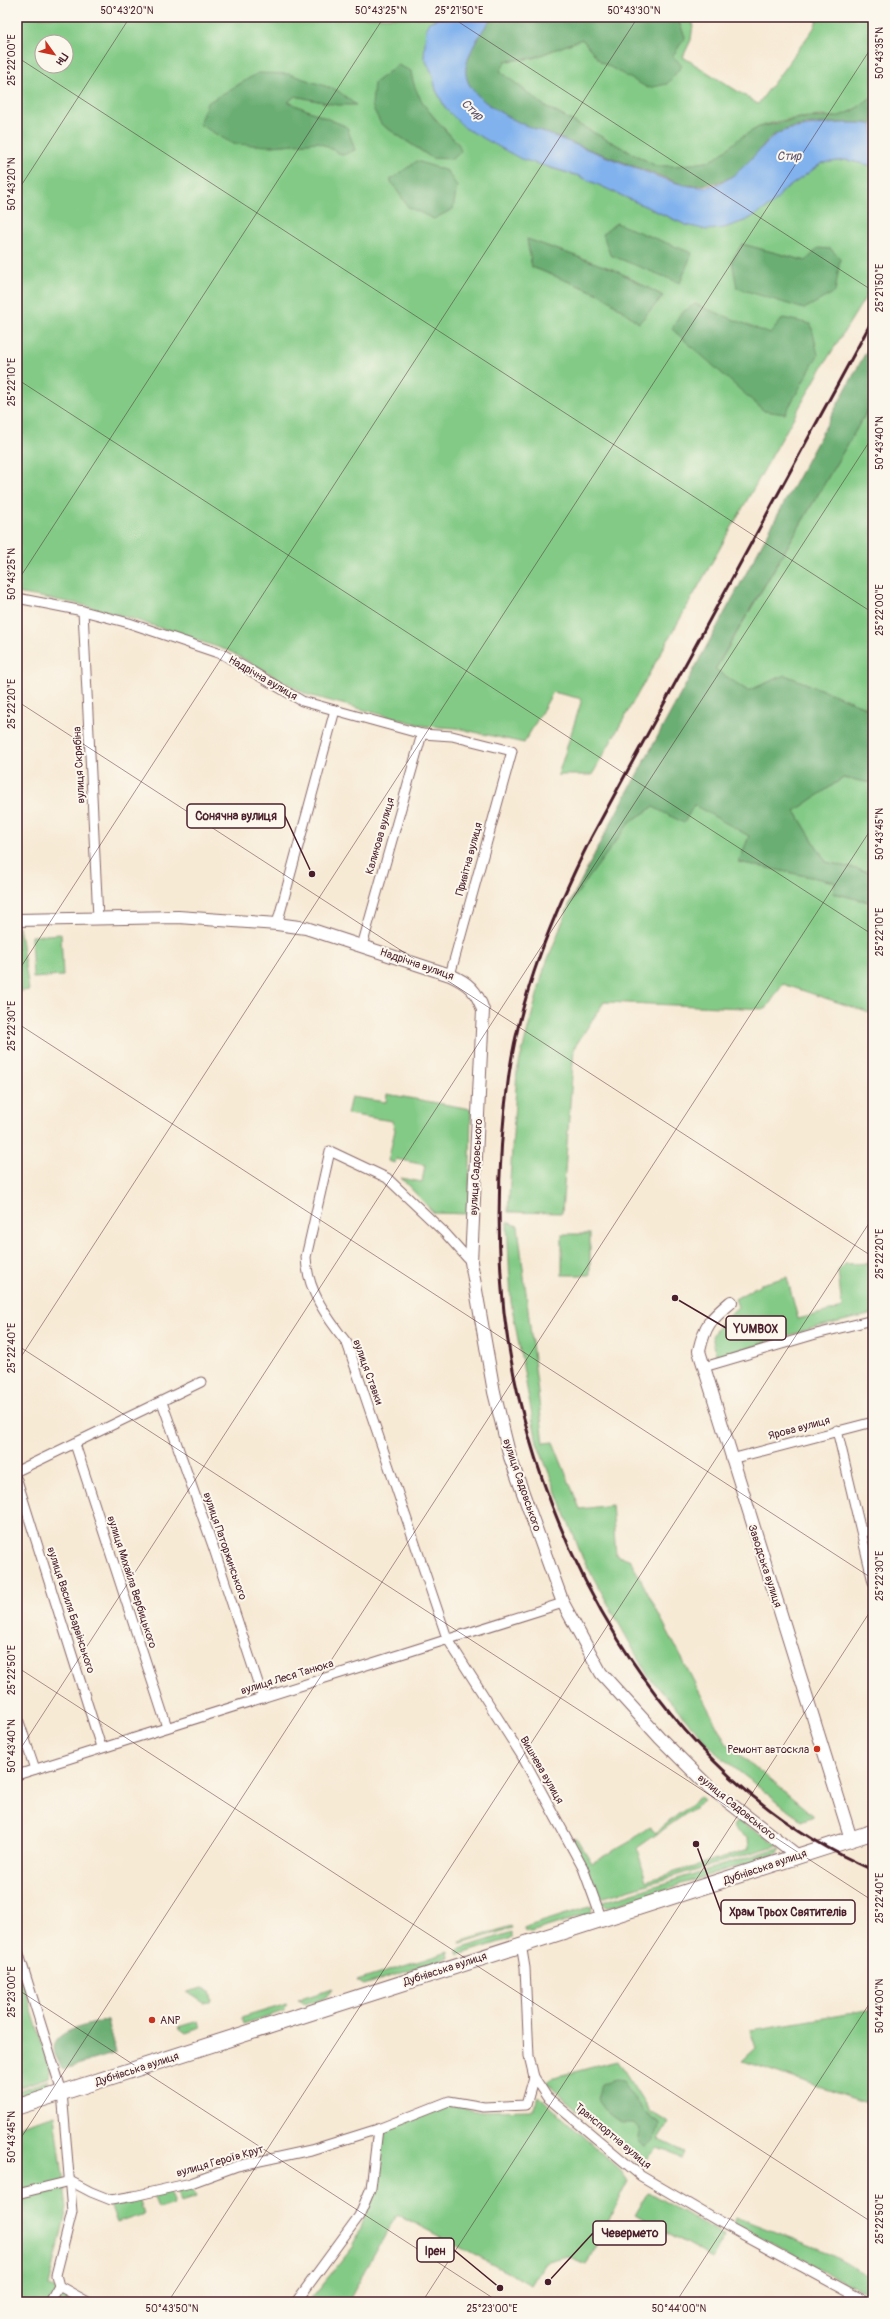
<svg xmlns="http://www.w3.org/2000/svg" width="890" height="2319" font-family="Pangolin,sans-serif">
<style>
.green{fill:#83ca86;stroke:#667458;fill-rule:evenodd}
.forest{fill:#6aae73;stroke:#5a664f}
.water{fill:#81b2ed;stroke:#66688c}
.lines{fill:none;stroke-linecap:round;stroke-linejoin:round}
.minor-casing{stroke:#876666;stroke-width:11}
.tertiary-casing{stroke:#876666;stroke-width:14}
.primary-casing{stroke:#876666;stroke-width:17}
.minor{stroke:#fff;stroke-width:9}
.tertiary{stroke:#fff;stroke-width:12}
.primary{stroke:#fff;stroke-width:15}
.rail{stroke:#4a1f2b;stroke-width:3}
.ticks{fill:none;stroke:#4a1f2b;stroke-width:1;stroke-opacity:0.45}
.poi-dot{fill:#c8321e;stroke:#fbf7ec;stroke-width:1.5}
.labels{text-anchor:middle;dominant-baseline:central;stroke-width:4;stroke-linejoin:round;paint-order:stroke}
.street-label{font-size:11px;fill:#4a1f2b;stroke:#fbf7ec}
.poi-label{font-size:11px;fill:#4a1f2b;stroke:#fbf7ec;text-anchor:end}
.water-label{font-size:12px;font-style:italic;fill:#5d526f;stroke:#fbf7ec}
.leader{fill:none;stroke:#4a1f2b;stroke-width:1.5}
.callout-dot{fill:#4a1f2b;stroke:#fbf7ec;stroke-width:1.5}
.callout{fill:#fbf7ec;stroke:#4a1f2b;stroke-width:1.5}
.callout-label{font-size:12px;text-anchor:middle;font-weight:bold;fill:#4a1f2b}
.neatline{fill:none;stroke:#4a1f2b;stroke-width:1.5}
.ticks-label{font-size:10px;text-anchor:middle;fill:#4a1f2b}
</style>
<rect width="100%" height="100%" fill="#fbf7ec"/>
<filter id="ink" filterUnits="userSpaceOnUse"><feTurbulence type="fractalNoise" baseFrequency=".025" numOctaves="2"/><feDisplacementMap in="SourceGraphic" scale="8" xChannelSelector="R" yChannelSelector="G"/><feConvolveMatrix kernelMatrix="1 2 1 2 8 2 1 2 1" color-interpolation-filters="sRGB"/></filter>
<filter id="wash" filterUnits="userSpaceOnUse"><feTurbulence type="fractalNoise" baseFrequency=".012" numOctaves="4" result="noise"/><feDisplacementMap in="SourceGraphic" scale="16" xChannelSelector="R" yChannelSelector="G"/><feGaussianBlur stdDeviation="0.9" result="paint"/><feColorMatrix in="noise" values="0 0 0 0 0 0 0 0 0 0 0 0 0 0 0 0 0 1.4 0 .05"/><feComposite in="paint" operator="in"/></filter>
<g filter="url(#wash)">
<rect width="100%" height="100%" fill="#f7ead5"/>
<g class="green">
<path d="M17,17H454L439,18L424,57L432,73L436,90L446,109L465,128L550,168L579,176L686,225L724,228L747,220L765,209L775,201L782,192L822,163L846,160L873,166V285L821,369L592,775H558L582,699L553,692L524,743L456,728L425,726L308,695L229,651L133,619L79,604L17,593ZM42,42H66V66H42ZM289,74L337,105L295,96L288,102L347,127L343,155L318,142L271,146ZM413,86L425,107L459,145L432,158L381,124ZM527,239L615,270L663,296L639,323L602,295L532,267ZM742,244L806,261H732ZM695,305L770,334L680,314Z"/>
<path d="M671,17H694L691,40L683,57L758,104L814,28L818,17H873V96C862,104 850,115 836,117C831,117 826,116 821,116C805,117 787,119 772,123C748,128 735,146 716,158C699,168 674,166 656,166L546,107L500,71L506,61L533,58L582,39L601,62L673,56L685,37L679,22Z"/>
<path d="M873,401V713L865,707L785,675L748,691L715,670Z"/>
<path d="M843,778L873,783V873L826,862L795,811Z"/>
<path d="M694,805L750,836L739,862L836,882L833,893L873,903V1014L783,984L766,1009L604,1002L574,1048L562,1213L508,1212L517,1071L544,969L570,903L630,822L653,807Z"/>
<path d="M17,926H19L29,990L17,992Z"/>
<path d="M61,934L63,976L33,978L31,936Z"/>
<path d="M387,1094L471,1109L469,1214L434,1213L401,1178L422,1182L425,1165L396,1159L395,1163L388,1161L395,1130L392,1121L347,1114L351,1097L386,1102Z"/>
<path d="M507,1222L518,1226L544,1443L553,1442L580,1509L612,1505L616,1555L631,1561L726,1743L814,1816L801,1821L716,1753L648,1676L583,1559L537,1443L511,1302Z"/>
<rect x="562" y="1234" width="28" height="41"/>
<path d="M873,1263V1314L813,1328L717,1358L712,1336L722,1321L738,1307L735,1299L761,1284L787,1277L798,1319L842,1308L838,1271L845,1264Z"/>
<path d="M700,1797L704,1801L637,1848L646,1881L749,1849L748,1839L733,1826L738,1820L778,1845L598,1899L587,1867L573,1839L576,1837L592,1863L632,1840L650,1826L655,1833Z"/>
<path d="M781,1847L778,1853L607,1908L600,1903Z"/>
<path d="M592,1906L591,1913L531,1932L526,1931L522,1928Z"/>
<path d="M511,1926L512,1928L461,1944L460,1942Z"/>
<path d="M512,1932V1938L459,1955L457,1950Z"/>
<path d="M448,1952L449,1958L364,1985L357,1981Z"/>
<path d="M17,1977L22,1979L51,2072L49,2077L17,2088Z"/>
<path d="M203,1988L210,1991L212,2000L211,2002L204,2003L187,1992Z"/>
<path d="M332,1989L326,1998L304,2004L298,2000Z"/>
<path d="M287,2004L284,2011L243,2024L241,2018Z"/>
<path d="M873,2010V2104L742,2061L756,2048L750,2030Z"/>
<path d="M198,2021L200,2028L186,2033L178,2027Z"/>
<path d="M618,2061L650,2112L668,2123L658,2139L685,2152L682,2157L658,2148L644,2162L637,2161L546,2083L550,2078Z"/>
<path d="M49,2080L45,2087L17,2096V2091Z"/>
<path d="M539,2096L621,2171L628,2181L586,2265L567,2257L545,2263L531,2285L397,2214L348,2302H308L353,2247L375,2192L384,2130L448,2105L482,2111L533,2110Z"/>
<path d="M55,2115L67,2208L49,2286L77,2302H17V2127Z"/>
<path d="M191,2188L195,2197L180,2202L177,2189Z"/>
<path d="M169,2190L174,2204L158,2209L153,2196Z"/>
<path d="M648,2192L725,2236L712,2258L635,2214Z"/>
<path d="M139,2199L144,2214L117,2223L110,2204Z"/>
<path d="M736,2217L822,2250L873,2278V2297L734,2223Z"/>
</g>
<g class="forest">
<path d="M493,17H671L679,22L685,37L673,56L682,66L667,84L648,88L601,62L582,39L533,58L506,61L500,71L546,107L656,166H675L706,162L716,158L740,138L759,127L801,118L836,117L853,111L873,96V125L867,123C840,123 805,121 780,132C767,137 760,150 752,160C734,181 710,187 684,185L522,124C504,115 469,97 466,75C463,59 483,28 493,17Z"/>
<path d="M398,65L411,71C415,102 439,123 459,145L461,152L452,159L432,158L381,124L372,106L374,83Z"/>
<path d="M258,73L289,74L337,90L356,105H337L295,96L288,102L347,127L355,150L343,155L318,142L271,146L233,144L199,124L207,103Z"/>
<path d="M417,161L447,171L457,186L453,209L434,219L408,207L390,180Z"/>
<path d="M616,223L692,253L680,283L610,255L603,234Z"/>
<path d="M527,239L615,270L663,296L639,323L602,295L532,267Z"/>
<path d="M742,244L806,261L818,248L831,249L840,259L835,292L804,309L737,288L732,261Z"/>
<path d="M695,304L770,334L783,318L811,324L818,355L785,414L764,411L672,329L680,314Z"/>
<path d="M873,339V401L715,669L748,691L785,675L865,707L873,713V783L843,778L795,811L826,862L873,873V903L833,893L835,882L739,862L749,836L694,805L684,823L653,807L630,822L570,903L601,841Z"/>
<path d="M108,2020L116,2053L64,2069C33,2032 82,2027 108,2020Z"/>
<path d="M615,2080L623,2081C633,2095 642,2115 659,2123C658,2134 654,2141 645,2147L637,2141L640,2129L635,2123H622L606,2111L597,2099L601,2084Z"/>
</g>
<path class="water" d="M454,17H493C483,28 463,59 466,75C469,97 504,115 522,124C560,138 598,154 636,168C657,176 680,187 702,187C738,185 752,152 777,134C790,125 858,120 873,125V166L846,160L822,163L782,192L776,201L765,209L747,220L724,228L707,230L686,225L579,176L521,159L465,128L446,109L436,90L432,73L424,57L426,28L429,22L439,18Z"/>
</g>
<g filter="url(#ink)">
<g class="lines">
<defs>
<g id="minor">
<path d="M17,598L83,611L129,623L224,655L302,701L422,734L452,736L512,751L450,975"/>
<path d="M83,611L98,918"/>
<path d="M277,924L335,710"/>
<path d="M362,946L422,734"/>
<path d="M471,1262L445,1233L387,1178L330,1151L306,1257C307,1290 327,1318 347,1343L447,1638L522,1756L583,1868L602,1920"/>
<path d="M704,1367L816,1334L873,1320"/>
<path d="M162,1402L214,1549L263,1698"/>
<path d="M837,1430L873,1582"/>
<path d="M75,1444L167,1727"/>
<path d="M731,1459L873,1422"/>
<path d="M17,1471L201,1382"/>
<path d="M17,1480L101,1747"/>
<path d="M862,1532L873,1530"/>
<path d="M17,1716L35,1769"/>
<path d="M17,1775L563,1603"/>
<path d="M521,1944L525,1968L529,2056L534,2077L547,2097L641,2176L718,2221L867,2302"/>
<path d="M17,1948L62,2092L72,2212L56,2275L59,2286L88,2302"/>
<path d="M17,2194L70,2181L91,2192L111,2200L134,2196L191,2183L237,2166L311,2150L378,2129L449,2101L484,2107L526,2105L534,2077"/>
<path d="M50,2302L59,2286"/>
<path d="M296,2302L359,2216L371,2188L378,2129"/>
</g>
<g id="tertiary">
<path d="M17,920L178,917L277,924L306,928L450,975C468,983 477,991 483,1010L471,1262L494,1392L510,1457L563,1603L601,1673L660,1738L709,1787L798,1856"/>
<path d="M731,1302C710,1320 705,1324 699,1351L851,1839"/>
</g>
<path id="primary" d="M17,2107L873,1832"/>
</defs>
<use href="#minor" class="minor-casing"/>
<use href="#tertiary" class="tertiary-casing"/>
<use href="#primary" class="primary-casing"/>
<use href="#minor" class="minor"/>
<use href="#tertiary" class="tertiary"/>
<use href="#primary" class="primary"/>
<path class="rail" d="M873,319L591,838C554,912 521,992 509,1074C498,1153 496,1233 504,1312C529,1532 661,1780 873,1870"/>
</g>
</g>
<path class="ticks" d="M451,17L873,291M17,57L873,613M17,192L130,17M17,379L873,935M17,582L384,17M17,701L873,1257M17,973L638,17M17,1023L873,1579M17,1345L873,1901M17,1363L873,45M17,1667L873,2223M17,1754L873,436M17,1989L499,2302M17,2144L873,826M168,2302L873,1217M422,2302L873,1607M676,2302L873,1998"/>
<g class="poi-dot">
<circle cx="817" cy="1749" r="4"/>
<circle cx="152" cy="2020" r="4"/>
</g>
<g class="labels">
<g class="street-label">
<text transform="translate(263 678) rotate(30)">Надрічна вулиця</text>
<text transform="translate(79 765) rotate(-93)">вулиця Скрябіна</text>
<text transform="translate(380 836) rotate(-74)">Калинова вулиця</text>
<text transform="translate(469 859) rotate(-75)">Привітна вулиця</text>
<text transform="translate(417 964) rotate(19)">Надрічна вулиця</text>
<text transform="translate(476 1167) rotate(-87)">вулиця Садовського</text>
<text transform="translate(368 1372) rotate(70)">вулиця Ставки</text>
<text transform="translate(799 1428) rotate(-15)">Ярова вулиця</text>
<text transform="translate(522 1485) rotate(71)">вулиця Садовського</text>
<text transform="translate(225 1546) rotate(71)">вулиця Паторжинського</text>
<text transform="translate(765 1566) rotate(72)">Заводська вулиця</text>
<text transform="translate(132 1582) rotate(72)">вулиця Михайла Вербицького</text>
<text transform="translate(71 1610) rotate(72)">вулиця Василя Барвінського</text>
<text transform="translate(287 1677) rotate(-17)">вулиця Леся Танюка</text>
<text transform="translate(542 1770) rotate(60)">Вишнева вулиця</text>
<text transform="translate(737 1807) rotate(39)">вулиця Садовського</text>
<text transform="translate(765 1867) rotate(-19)">Дубнівська вулиця</text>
<text transform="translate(445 1969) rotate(-18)">Дубнівська вулиця</text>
<text transform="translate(137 2069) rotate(-18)">Дубнівська вулиця</text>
<text transform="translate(613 2136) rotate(40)">Транспортна вулиця</text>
<text transform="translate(220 2161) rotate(-16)">вулиця Героїв Крут</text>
</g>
<g class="poi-label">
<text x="809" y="1749">Ремонт автоскла</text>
<text x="160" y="2020" text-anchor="start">ANP</text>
</g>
<g class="water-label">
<text transform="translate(472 110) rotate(43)">Стир</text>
<text x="789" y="156">Стир</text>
</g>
</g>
<path class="leader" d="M312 874L285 816M675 1298L726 1328M696 1844L721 1912M548 2282L593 2233M500 2288L454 2250"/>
<g class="callout-dot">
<circle cx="312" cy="874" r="4"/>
<circle cx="675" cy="1298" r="4"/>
<circle cx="696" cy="1844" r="4"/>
<circle cx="548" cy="2282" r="4"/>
<circle cx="500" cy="2288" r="4"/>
</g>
<g class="callout">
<rect x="187" y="804" width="98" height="24" rx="4"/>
<rect x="726" y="1316" width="60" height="24" rx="4"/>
<rect x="721" y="1900" width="134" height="24" rx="4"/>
<rect x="593" y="2221" width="73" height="24" rx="4"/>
<rect x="417" y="2238" width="37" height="24" rx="4"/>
</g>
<g class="callout-label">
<text x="236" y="820">Сонячна вулиця</text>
<text x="756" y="1333">YUMBOX</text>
<text x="788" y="1916">Храм Трьох Святителів</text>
<text x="630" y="2237">Чевермето</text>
<text x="435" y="2255">Ірен</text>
</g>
<rect width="890" height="2319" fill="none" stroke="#fbf7ec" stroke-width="44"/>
<g transform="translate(54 54) rotate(123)"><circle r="19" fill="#fbf7ec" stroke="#b4a19f"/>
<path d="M0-3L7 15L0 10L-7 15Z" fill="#c8321e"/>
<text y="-6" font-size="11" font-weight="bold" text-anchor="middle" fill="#4a1f2b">Пн</text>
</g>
<rect x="22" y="22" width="846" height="2275" class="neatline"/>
<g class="ticks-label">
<text x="127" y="14">50°43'20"N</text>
<text x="381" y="14">50°43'25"N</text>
<text x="459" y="14">25°21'50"E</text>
<text x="634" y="14">50°43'30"N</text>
<text transform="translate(879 53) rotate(-90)" y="4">50°43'35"N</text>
<text transform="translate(11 60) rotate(-90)" y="4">25°22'00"E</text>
<text transform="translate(11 184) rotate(-90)" y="4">50°43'20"N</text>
<text transform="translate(879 288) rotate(-90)" y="4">25°21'50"E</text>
<text transform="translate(11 382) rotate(-90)" y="4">25°22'10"E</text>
<text transform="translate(879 443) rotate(-90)" y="4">50°43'40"N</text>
<text transform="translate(11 574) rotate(-90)" y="4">50°43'25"N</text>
<text transform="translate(879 610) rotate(-90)" y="4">25°22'00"E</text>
<text transform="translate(11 704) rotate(-90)" y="4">25°22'20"E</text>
<text transform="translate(879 834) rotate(-90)" y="4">50°43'45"N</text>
<text transform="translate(879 932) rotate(-90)" y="4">25°22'10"E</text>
<text transform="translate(11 1026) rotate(-90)" y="4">25°22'30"E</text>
<text transform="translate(879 1254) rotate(-90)" y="4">25°22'20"E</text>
<text transform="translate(11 1348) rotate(-90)" y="4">25°22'40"E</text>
<text transform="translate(879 1576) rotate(-90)" y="4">25°22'30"E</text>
<text transform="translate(11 1670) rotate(-90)" y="4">25°22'50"E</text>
<text transform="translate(11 1746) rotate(-90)" y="4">50°43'40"N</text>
<text transform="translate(879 1898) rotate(-90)" y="4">25°22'40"E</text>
<text transform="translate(11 1992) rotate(-90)" y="4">25°23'00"E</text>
<text transform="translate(879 2006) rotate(-90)" y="4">50°44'00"N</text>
<text transform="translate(11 2137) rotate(-90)" y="4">50°43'45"N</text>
<text transform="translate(879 2219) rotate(-90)" y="4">25°22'50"E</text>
<text x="172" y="2312">50°43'50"N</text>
<text x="492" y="2312">25°23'00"E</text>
<text x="679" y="2312">50°44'00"N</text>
</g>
</svg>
